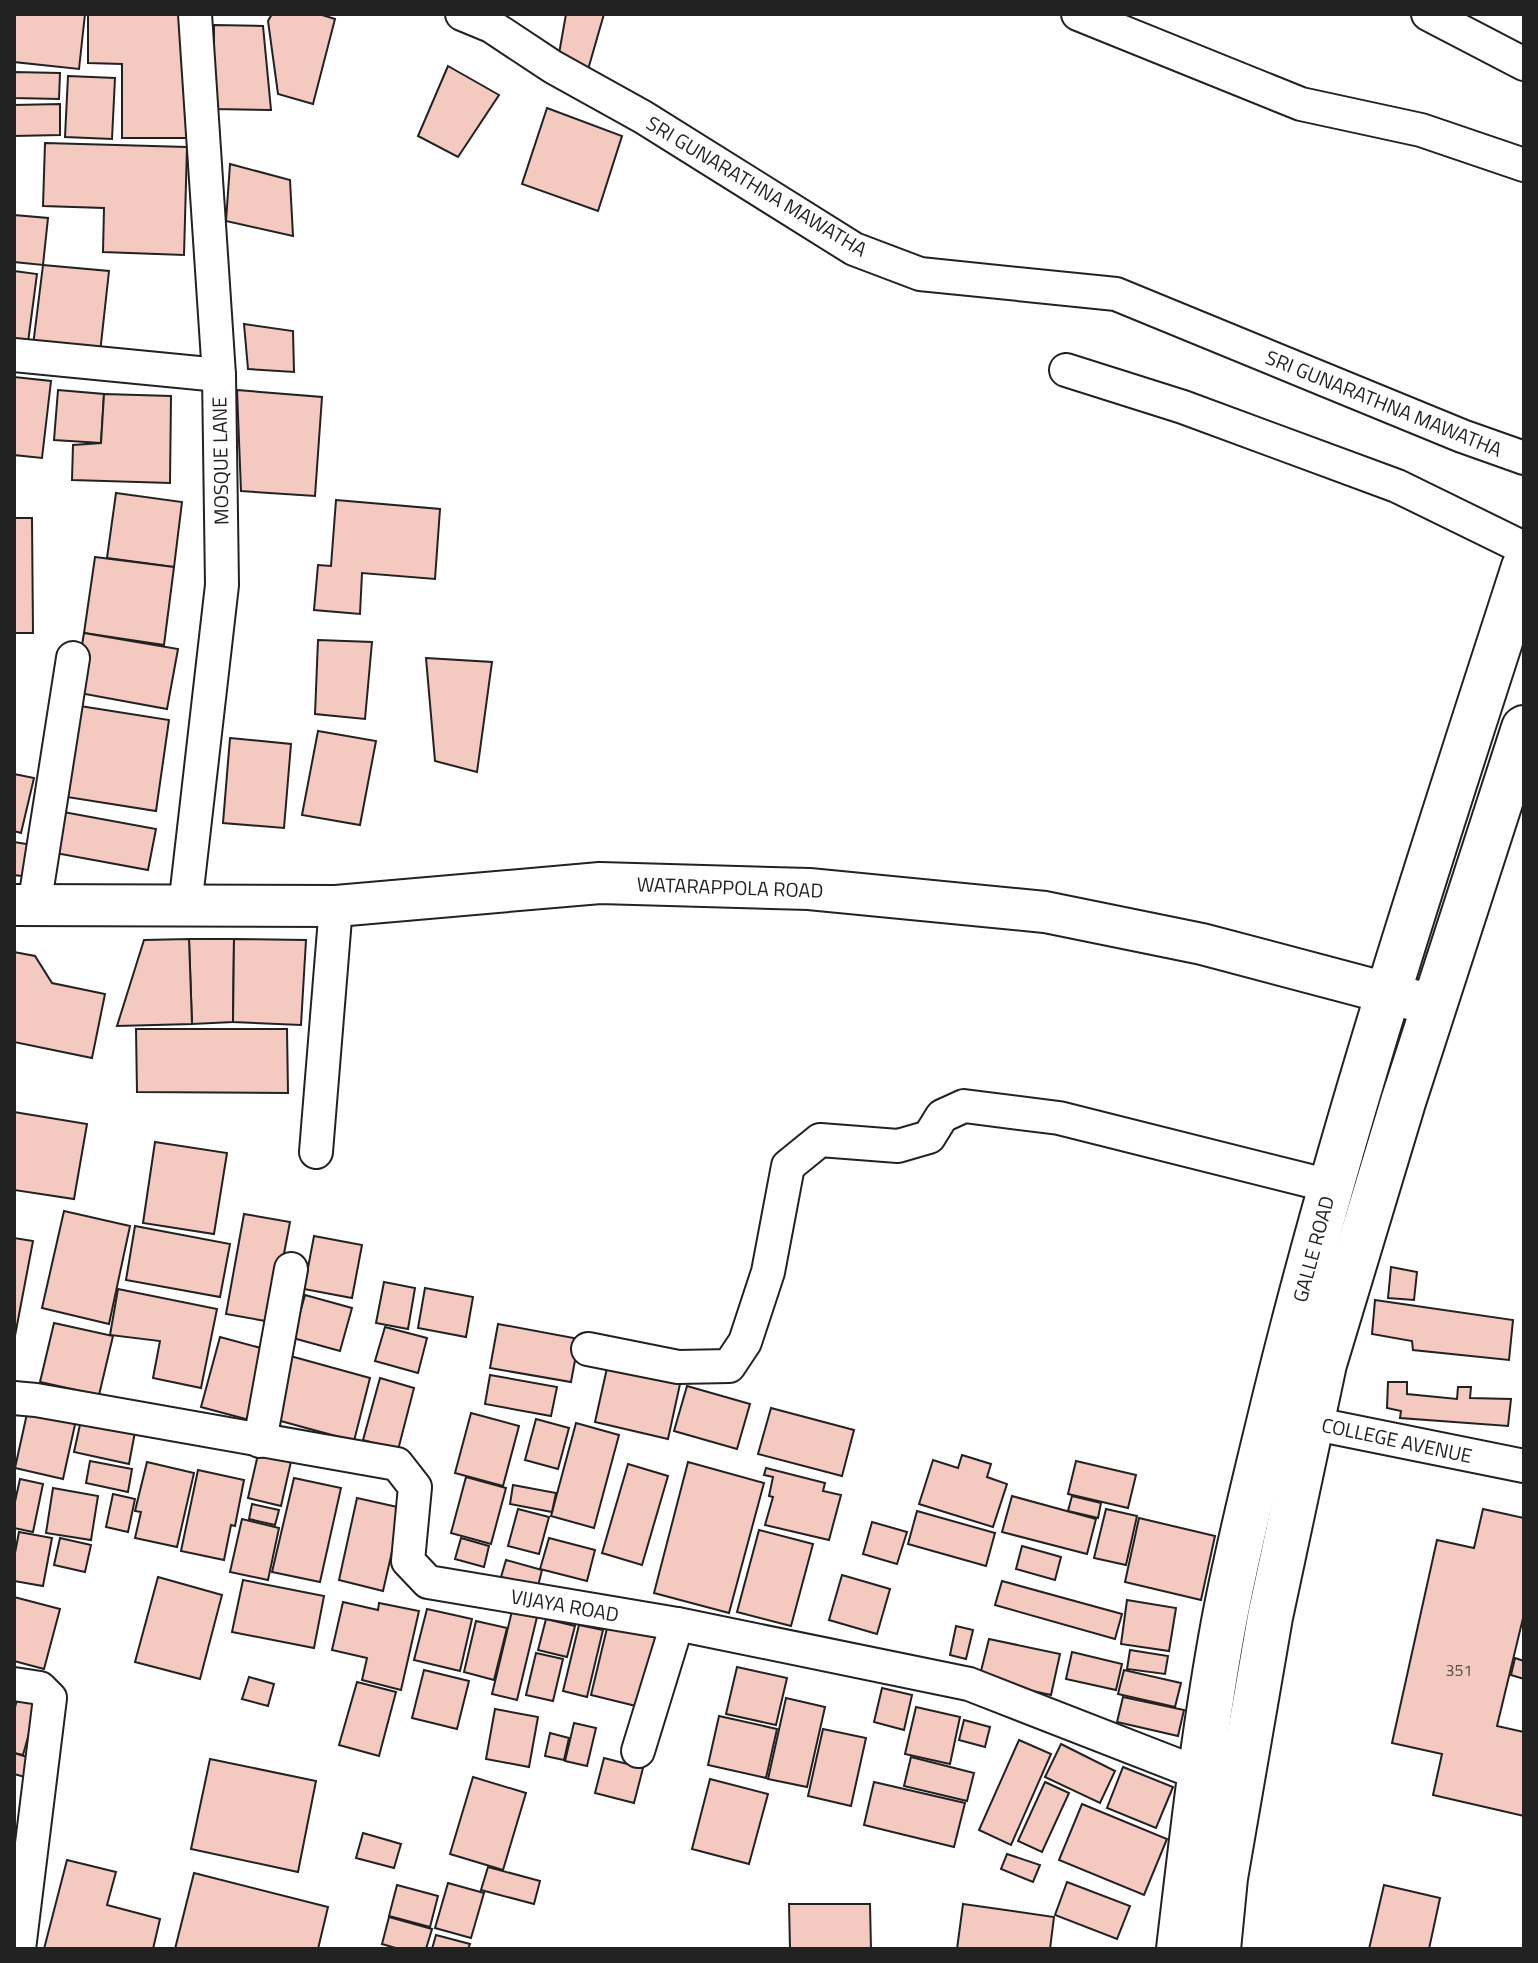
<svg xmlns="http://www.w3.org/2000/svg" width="1538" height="1963" font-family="'Titillium Web',sans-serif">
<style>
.building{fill:#f3c9c0;stroke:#222;stroke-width:2}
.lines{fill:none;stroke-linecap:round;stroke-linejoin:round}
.minor-casing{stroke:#222;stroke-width:36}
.tertiary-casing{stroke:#222;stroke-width:44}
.trunk-casing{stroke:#222;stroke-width:48}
.minor{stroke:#fff;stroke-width:32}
.tertiary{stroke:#fff;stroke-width:40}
.trunk{stroke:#fff;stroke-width:44}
.labels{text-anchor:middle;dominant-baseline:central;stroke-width:6;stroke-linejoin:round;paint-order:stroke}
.number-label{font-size:16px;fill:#564c4a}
.street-label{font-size:20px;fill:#222;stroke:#fff}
</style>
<rect width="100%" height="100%" fill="#fff"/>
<g class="building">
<path d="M14,14H85L79,69L14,62Z"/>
<path d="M88,14L192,15L191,138H122V64L88,63Z"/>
<path d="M272,14H319L335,19L313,104L278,94L268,21Z"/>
<path d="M566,14H604L587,73L557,65Z"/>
<path d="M214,25L263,26L271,110L214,109Z"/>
<path d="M448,66L499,95L458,157L418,136Z"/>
<path d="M14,72L60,73L59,99L14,98Z"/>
<path d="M68,76L115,78L112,139L65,137Z"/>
<path d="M60,104V135L14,136V105Z"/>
<path d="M547,108L622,136L598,211L522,184Z"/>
<path d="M45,143L187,147L184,255L103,252L104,208L43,206Z"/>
<path d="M230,164L290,180L293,236L226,221Z"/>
<path d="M14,215L48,218L43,265L14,262Z"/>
<path d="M43,265L109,271L99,362L32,354Z"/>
<path d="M14,271L37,274L27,350L14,349Z"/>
<path d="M244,324L293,331L294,372L248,369Z"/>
<path d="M14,377L51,381L42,458L14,455Z"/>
<path d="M58,390L104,394L101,443L54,440Z"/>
<path d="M237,390L322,397L315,496L241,491Z"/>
<path d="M104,394L171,396L170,483L72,480L73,445L101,443Z"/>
<path d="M116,493L182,502L174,567L107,558Z"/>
<path d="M336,500L440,509L435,579L362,573L360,614L314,610L318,565L331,566Z"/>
<path d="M14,518H32L33,633H14Z"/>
<path d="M95,557L174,567L164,645L84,633Z"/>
<path d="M84,633L178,649L167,709L74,692Z"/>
<path d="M318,640L372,642L365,719L315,714Z"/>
<path d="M426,658L492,662L477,772L435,761Z"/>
<path d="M80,706L169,720L156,811L67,797Z"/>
<path d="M318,731L376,741L360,825L302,815Z"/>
<path d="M230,738L291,744L284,828L223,823Z"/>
<path d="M14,774L34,778L21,833L14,831Z"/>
<path d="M58,811L156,829L148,870L50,852Z"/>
<path d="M14,842L33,845L29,877L14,875Z"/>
<path d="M189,939H234L233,1022L192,1024Z"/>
<path d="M189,939L192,1024L117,1026L144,940Z"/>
<path d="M234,939L306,940L301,1025L233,1022Z"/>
<path d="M14,952L35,956L52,983L105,994L92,1058L14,1042Z"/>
<path d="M136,1029H287L288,1093L137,1092Z"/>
<path d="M14,1112L87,1124L74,1199L14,1190Z"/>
<path d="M155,1142L227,1153L214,1234L143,1223Z"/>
<path d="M64,1211L130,1226L109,1324L42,1308Z"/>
<path d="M244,1214L290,1222L271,1322L226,1314Z"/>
<path d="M135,1226L230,1244L220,1297L126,1280Z"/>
<path d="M314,1236L362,1245L352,1298L304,1289Z"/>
<path d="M14,1238L33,1241L14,1341Z"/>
<path d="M1391,1267L1417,1272L1414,1300L1388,1298Z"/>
<path d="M384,1282L415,1288L408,1329L376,1323Z"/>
<path d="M425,1288L473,1297L466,1337L418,1328Z"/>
<path d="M118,1289L217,1309L201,1388L153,1378L160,1341L110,1335Z"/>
<path d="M305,1295L352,1308L340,1351L293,1338Z"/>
<path d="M1375,1300L1513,1320L1509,1360L1413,1350L1412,1341L1372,1334Z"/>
<path d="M54,1323L113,1336L99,1395L40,1382Z"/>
<path d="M498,1324L579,1339L571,1382L490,1368Z"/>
<path d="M385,1327L427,1338L418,1373L375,1361Z"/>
<path d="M220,1337L272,1351L253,1421L201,1407Z"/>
<path d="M283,1354L370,1378L354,1441L266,1417Z"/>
<path d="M607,1368L680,1384L668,1439L595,1422Z"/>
<path d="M490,1375L557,1387L551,1416L485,1404Z"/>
<path d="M380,1378L414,1388L398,1450L363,1440Z"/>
<path d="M1388,1382H1407V1394L1457,1399L1458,1387H1471L1470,1398L1511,1399L1508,1426L1400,1418L1401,1411L1387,1408Z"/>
<path d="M687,1386L750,1404L737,1449L674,1431Z"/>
<path d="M771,1408L854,1430L842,1476L758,1454Z"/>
<path d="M28,1409L76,1420L63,1479L15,1468Z"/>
<path d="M471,1413L519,1426L503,1486L455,1473Z"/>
<path d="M536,1419L569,1428L558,1469L525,1460Z"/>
<path d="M81,1420L135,1432L129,1464L74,1452Z"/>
<path d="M576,1423L619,1435L594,1528L551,1516Z"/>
<path d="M259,1450L292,1457L281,1506L248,1498Z"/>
<path d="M962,1455L991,1464L987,1477L1007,1484L993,1527L919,1504L933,1460L958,1468Z"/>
<path d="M90,1461L132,1469L128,1492L86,1483Z"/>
<path d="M1076,1461L1136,1475L1128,1508L1068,1494Z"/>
<path d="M147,1462L194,1473L177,1547L135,1538L141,1512L135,1511Z"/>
<path d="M688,1462L764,1483L729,1613L654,1593Z"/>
<path d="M628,1464L668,1476L642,1565L602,1553Z"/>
<path d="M766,1468L825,1483L823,1491L841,1495L829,1540L765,1525L773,1497L769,1496L773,1477L764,1475Z"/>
<path d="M198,1470L244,1480L235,1526L231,1525L224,1560L181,1551Z"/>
<path d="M466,1477L506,1488L491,1544L451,1533Z"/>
<path d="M294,1478L341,1488L320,1582L272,1572Z"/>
<path d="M20,1479L43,1484L33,1532L14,1528V1506Z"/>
<path d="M513,1485L556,1493L552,1512L510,1504Z"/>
<path d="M53,1488L98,1496L91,1540L46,1533Z"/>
<path d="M113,1494L135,1499L128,1532L106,1527Z"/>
<path d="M1012,1496L1096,1519L1087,1554L1002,1532Z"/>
<path d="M1072,1496L1101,1503L1098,1518L1068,1511Z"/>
<path d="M357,1498L402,1508L383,1591L339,1580Z"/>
<path d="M252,1504L279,1510L275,1525L249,1519Z"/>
<path d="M518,1509L549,1517L539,1554L508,1546Z"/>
<path d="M1106,1509L1137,1516L1126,1565L1094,1558Z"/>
<path d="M1483,1509L1524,1518V1614L1497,1726L1524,1732V1816L1433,1795L1442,1754L1392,1743L1437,1540L1474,1548Z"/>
<path d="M917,1511L995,1533L986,1566L908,1544Z"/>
<path d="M1139,1518L1215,1536L1201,1600L1125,1582Z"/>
<path d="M242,1519L279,1528L268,1580L230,1572Z"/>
<path d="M872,1522L907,1532L897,1564L863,1554Z"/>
<path d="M759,1530L813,1544L791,1626L737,1612Z"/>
<path d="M19,1532L52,1538L43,1586L14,1581V1558Z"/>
<path d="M60,1538L91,1545L85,1572L54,1565Z"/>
<path d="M461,1538L489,1546L484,1567L455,1559Z"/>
<path d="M549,1538L595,1550L587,1581L540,1569Z"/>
<path d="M1022,1546L1061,1557L1055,1580L1016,1569Z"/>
<path d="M506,1560L542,1570L538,1586L501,1577Z"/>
<path d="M842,1575L890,1589L877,1634L829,1620Z"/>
<path d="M158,1577L222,1595L200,1679L135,1662Z"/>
<path d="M243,1580L324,1596L314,1648L232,1632Z"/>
<path d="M1002,1581L1122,1614L1115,1639L995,1605Z"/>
<path d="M14,1597L60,1609L44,1669L14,1661Z"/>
<path d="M1127,1600L1176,1608L1169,1651L1121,1644Z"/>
<path d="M343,1602L378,1610L379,1603L419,1611L401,1690L362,1680L367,1658L332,1650Z"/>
<path d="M427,1609L472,1619L460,1671L414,1660Z"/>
<path d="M512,1611L537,1617L517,1700L492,1694Z"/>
<path d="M546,1619L575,1626L567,1657L538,1650Z"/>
<path d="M476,1621L507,1628L494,1680L464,1672Z"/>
<path d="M608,1624L657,1636L640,1707L591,1695Z"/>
<path d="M579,1625L603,1630L587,1697L563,1691Z"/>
<path d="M956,1626L973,1630L966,1659L950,1655Z"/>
<path d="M989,1639L1060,1654L1051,1695L979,1679Z"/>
<path d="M1130,1650L1168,1656L1165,1674L1127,1669Z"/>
<path d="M1072,1652L1122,1664L1116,1690L1066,1679Z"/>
<path d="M536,1653L563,1659L553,1701L526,1695Z"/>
<path d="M1515,1658L1524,1661V1679L1511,1675Z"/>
<path d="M737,1667L787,1678L776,1725L726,1714Z"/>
<path d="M424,1670L469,1681L457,1729L412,1718Z"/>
<path d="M1124,1670L1181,1683L1175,1707L1118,1694Z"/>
<path d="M249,1677L274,1684L268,1706L242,1699Z"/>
<path d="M357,1682L396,1692L379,1756L339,1745Z"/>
<path d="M882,1688L912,1695L904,1730L874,1722Z"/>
<path d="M18,1696L38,1701L23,1755L14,1753V1711Z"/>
<path d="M1123,1697L1184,1710L1178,1736L1117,1722Z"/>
<path d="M786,1698L825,1707L807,1787L768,1779Z"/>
<path d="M916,1707L960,1717L950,1764L905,1754Z"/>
<path d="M495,1709L538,1717L529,1767L486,1759Z"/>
<path d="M719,1716L777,1729L766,1778L708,1765Z"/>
<path d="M964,1720L990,1727L985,1747L959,1740Z"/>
<path d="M574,1723L596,1728L587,1766L565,1761Z"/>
<path d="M823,1729L866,1738L851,1806L808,1796Z"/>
<path d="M550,1733L569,1738L564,1760L545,1756Z"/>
<path d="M1019,1740L1051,1754L1011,1845L979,1830Z"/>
<path d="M1061,1744L1115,1771L1100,1803L1045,1777Z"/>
<path d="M14,1753L37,1760L32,1779L14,1774Z"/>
<path d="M911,1757L974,1773L967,1801L904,1786Z"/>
<path d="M604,1758L643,1768L634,1803L595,1793Z"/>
<path d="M210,1759L316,1781L298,1872L191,1849Z"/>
<path d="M1123,1767L1173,1787L1156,1828L1107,1808Z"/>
<path d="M473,1777L526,1793L503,1870L450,1854Z"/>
<path d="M710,1779L768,1794L749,1864L692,1849Z"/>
<path d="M874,1782L965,1803L954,1847L864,1825Z"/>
<path d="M1045,1782L1069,1793L1042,1852L1018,1841Z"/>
<path d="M1082,1804L1167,1839L1144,1895L1059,1860Z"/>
<path d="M363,1833L401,1844L394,1868L356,1858Z"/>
<path d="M1007,1854L1040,1865L1033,1882L1001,1869Z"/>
<path d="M67,1860L116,1872L107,1905L160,1919L153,1949H44Z"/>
<path d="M488,1867L540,1881L534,1904L481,1890Z"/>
<path d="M194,1873L328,1907L318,1949H175Z"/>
<path d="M1067,1882L1130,1906L1117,1939L1055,1915Z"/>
<path d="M448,1883L484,1893L471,1938L435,1928Z"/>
<path d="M397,1885L438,1896L430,1927L389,1916Z"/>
<path d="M1384,1885L1440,1898L1429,1949H1369Z"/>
<path d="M789,1904H870L871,1949H790Z"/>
<path d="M963,1904L1054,1917L1050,1949H957Z"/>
<path d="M389,1917L432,1929L426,1949H399L382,1944Z"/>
<path d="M436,1935L470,1944L468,1949H432Z"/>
</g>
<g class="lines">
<defs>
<g id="minor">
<path d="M462,14L491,26L553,67L643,117L854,249L920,274L1116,294L1462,436L1524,458"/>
<path d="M1078,14L1301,104L1421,130L1524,165"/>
<path d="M1428,14L1524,64"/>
<path d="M14,355L219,375"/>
<path d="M1066,370L1183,407L1397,486L1524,548"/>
<path d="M34,907L73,658"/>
<path d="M185,907L222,585L219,375L195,14"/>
<path d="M316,1152L336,906"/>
<path d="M588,1349L678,1367L729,1366L745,1342L768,1272L788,1166L820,1140L898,1146L929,1137L942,1116L964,1106L1059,1118L1330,1186"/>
<path d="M14,1398L36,1400L397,1464L415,1487L408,1561L428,1582L677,1624L969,1684L1200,1774"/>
<path d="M1294,1413L1311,1423L1524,1466"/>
<path d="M260,1441L291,1269"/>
<path d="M14,1684L40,1688L50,1698L19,1949"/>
<path d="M638,1751L677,1624"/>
</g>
<path id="tertiary" d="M14,905L336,906L600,883L809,889L1045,912L1202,944L1421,1002"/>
<g id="trunk">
<path d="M1179,1949C1192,1840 1204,1730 1224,1622C1238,1547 1257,1473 1275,1398C1344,1117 1435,843 1524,567"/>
<path d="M1218,1949L1225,1878L1270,1617L1324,1364L1403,1102L1524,728"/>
</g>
</defs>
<use href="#minor" class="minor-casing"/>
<use href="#tertiary" class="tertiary-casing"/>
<use href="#trunk" class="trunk-casing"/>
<use href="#minor" class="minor"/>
<use href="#tertiary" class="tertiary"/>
<use href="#trunk" class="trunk"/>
</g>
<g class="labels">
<g class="number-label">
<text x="1459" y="1670">351</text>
</g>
<g class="street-label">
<text transform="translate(757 186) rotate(31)">SRI GUNARATHNA MAWATHA</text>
<text transform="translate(1384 403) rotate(22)">SRI GUNARATHNA MAWATHA</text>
<text transform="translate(220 461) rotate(-91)">MOSQUE LANE</text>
<text transform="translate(730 887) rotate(2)">WATARAPPOLA ROAD</text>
<text transform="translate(1313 1249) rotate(-75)">GALLE ROAD</text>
<text transform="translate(1397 1440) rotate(12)">COLLEGE AVENUE</text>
<text transform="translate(565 1605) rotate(10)">VIJAYA ROAD</text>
</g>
</g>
<rect width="1538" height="1963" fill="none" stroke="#222222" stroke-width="32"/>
</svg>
